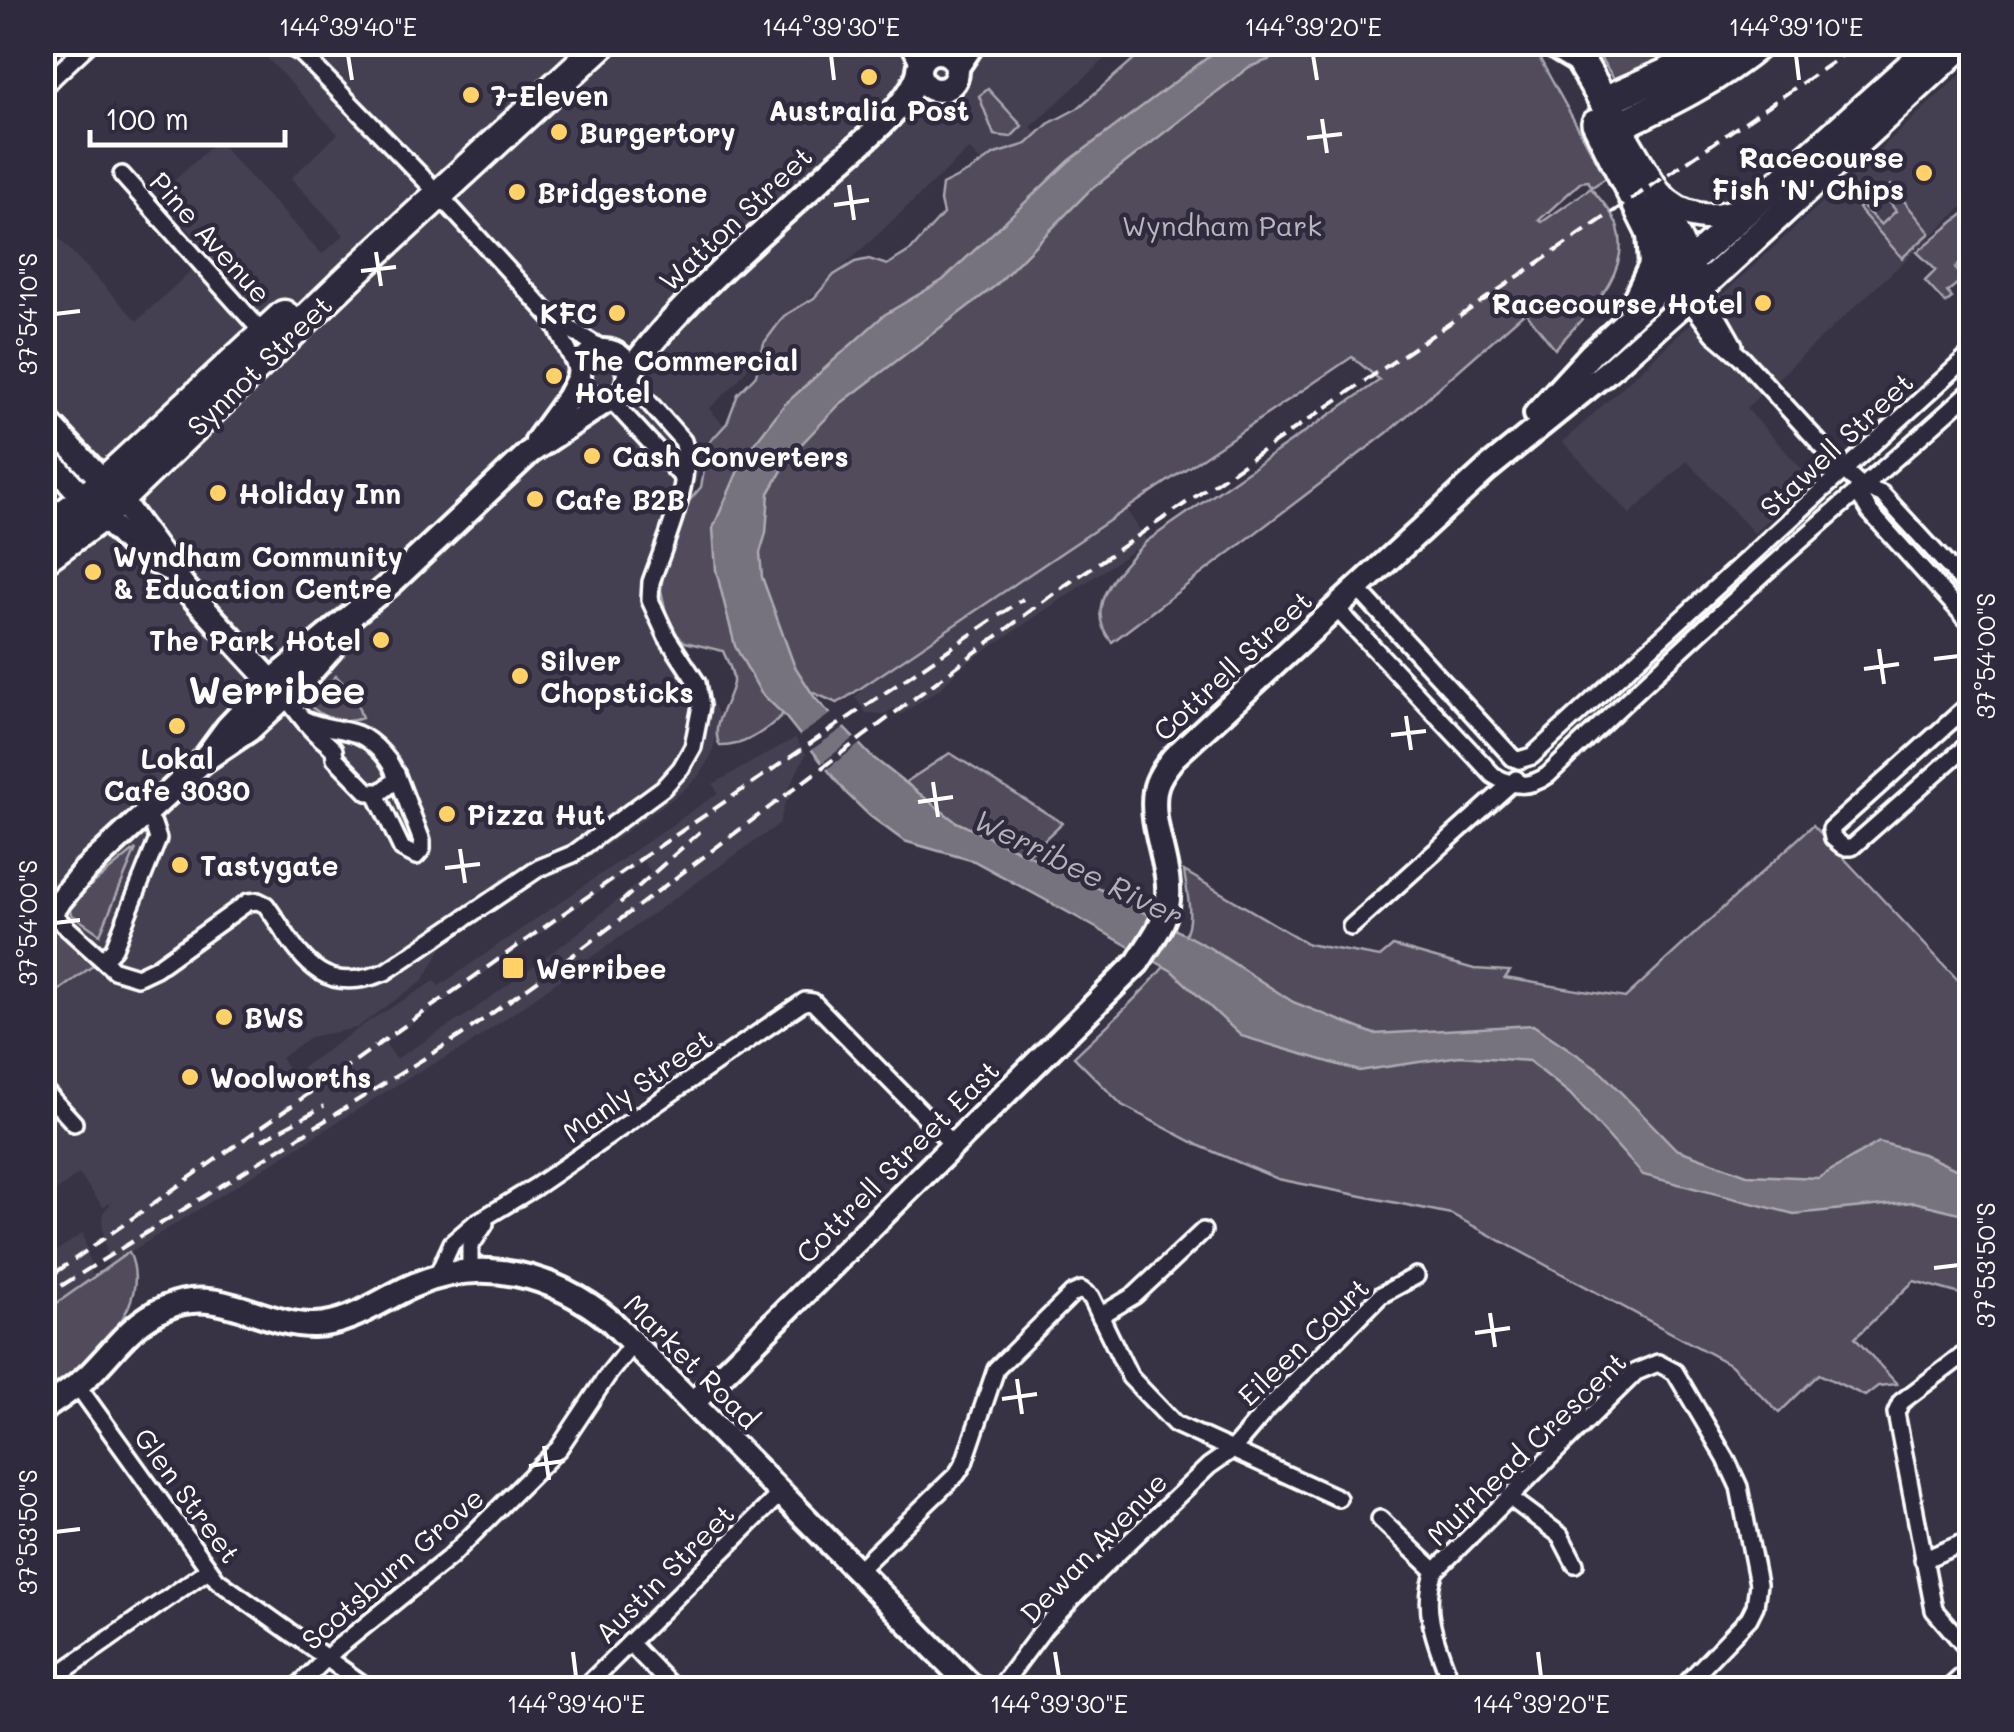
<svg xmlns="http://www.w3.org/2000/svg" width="2014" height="1732" font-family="Mali,sans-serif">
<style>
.built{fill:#444051;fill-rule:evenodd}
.green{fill:#514c5c;stroke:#a8a6ae;stroke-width:2.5}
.water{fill:#76737f;stroke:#adabb2;stroke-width:2.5}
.pier{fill:#373345}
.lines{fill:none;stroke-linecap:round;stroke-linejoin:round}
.street-casing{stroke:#fff;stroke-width:22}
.secondary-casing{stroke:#fff;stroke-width:30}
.primary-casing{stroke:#fff;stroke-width:32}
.highway-casing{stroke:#fff;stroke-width:35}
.street{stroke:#2f2a3d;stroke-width:15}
.secondary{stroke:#2f2a3d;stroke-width:22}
.primary{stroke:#2f2a3d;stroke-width:25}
.highway{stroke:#2f2a3d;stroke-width:28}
.rail{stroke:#fff;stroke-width:4;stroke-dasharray:15 8;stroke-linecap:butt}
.ticks{fill:none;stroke:#fff;stroke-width:4}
.poi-dot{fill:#ffd166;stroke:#2f2a3d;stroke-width:4}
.labels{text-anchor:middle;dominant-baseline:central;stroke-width:9;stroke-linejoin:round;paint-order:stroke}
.poi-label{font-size:28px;font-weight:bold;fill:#fff;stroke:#2f2a3d;text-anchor:start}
.street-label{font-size:28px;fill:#fff;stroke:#2f2a3d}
.park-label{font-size:28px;fill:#b9b7be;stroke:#2f2a3d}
.water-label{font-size:30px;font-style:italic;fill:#b4b2b9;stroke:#2f2a3d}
.district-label{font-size:38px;font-weight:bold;fill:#fff;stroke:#2f2a3d}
.neatline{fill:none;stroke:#fff;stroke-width:4}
.ticks-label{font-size:25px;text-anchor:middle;fill:#fff}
</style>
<rect width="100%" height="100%" fill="#373345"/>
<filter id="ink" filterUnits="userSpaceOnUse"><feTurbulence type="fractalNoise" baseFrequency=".01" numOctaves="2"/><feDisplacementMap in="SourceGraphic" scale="20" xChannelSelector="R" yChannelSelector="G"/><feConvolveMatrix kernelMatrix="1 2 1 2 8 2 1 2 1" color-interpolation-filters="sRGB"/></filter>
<g filter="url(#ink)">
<g class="built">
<path d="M262,43H1122L1031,127L1042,140L997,179L969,149L783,323L735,384L709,409L725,426L707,443L689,509L671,612L720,718L712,754L698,777L679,794L579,865L523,886L448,938L423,980L356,1028L310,1037L281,1058L292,1074L260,1097L369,1021L435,981L439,986L718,793L713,784L795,738L806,754L789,788L793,794L785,803L779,824L464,1048L409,1077L108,1266L102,1221L103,1213L112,1202L103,1207L79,1174L43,1200V246L55,234L137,321L210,253L158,196L217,141L322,254L344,235L291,178L338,134L257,47ZM643,861L651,872L574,936L468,1014L396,1059L385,1043Z"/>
<path d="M1971,65V199L1746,408L1812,480L1754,533L1687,461L1630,514L1563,442Z"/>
<path d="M1126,509L1147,541L958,669L941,688L900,715L895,708L885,714L866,713L855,697L869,682Z"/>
<path d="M83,1233L93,1277L43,1313V1260Z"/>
</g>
<g class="green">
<path d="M1144,43H1531L1606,178L1592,187L1588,181L1581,182L1539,220L1542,222L1591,188C1600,200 1614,213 1618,228C1633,275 1582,317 1555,349L1525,312L1387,433L1112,642C1080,606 1121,567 1147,541L1380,380L1352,357L843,700L837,703L805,689C786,714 754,747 720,746C709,725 729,704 733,683C734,672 727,661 723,651L685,642L678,636L666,613L661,590L664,565L684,507L701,487L709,443L727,423L738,394L756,375L764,343L784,316L814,298L834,275L855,262L869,259L887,265L911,250L943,214L940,201L942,185L968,172L995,154L1027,144L1048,124L1078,108L1134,59Z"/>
<path d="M1590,43H1718L1620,87Z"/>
<path d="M988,89L1022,126L1011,137L994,135L979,96Z"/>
<path d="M1891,185L1930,233L1902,258L1858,208L1861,205L1881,225L1896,211L1882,192Z"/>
<path d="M1966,212L1971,218V275L1960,263L1955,268L1963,279L1947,292L1952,298L1945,303L1925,281L1936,270L1917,252Z"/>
<path d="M336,676L354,694L362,718C339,726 324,719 307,703Z"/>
<path d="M950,753L1062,823L1028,855C986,836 936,819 906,782Z"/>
<path d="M1813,825L1971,994V1297L1914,1281L1855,1338L1897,1384L1878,1386L1865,1396L1819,1374L1779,1413L1731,1365L1451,1214L1278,1179L1200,1146L1122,1105L1074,1057C1103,1028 1179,964 1188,926C1192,911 1186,887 1184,871L1308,944L1380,957L1393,946L1474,969L1510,971L1505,978L1625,998Z"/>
<path d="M136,849L100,934L71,914L69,906L81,883L84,891Z"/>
<path d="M52,926L94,965L43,1002L42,935Z"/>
<path d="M129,1252C156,1310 84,1365 43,1395V1313Z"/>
</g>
<path class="water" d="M1227,43H1301L1279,56L1249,67L1089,191L995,286L840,404L791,455L769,493L766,533L760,553L762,577L794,665L815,698L871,756L956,822L1085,881L1210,948L1293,1002L1374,1034L1533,1025L1597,1068L1676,1149L1747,1175L1818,1178L1879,1142L1923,1154L1971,1176V1216L1914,1202L1794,1214L1643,1175L1570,1094L1529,1061L1460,1056L1359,1071L1241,1036L1172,971L1084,921L974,861L904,841L870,816L846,793L784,715L761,693L735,646L716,570L713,528L744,457L784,405L884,315L943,280L1069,161Z"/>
<g class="pier">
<path d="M835,711L848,725L808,752L796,738Z"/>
<path d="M858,735L864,741L823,772L818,766Z"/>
</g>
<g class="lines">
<defs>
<g id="street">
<path d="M279,42L301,53L315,67L428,183"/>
<path d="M908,42L920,66"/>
<path d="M926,42L939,52"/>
<path d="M42,88L91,42"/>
<path d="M122,175L263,333"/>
<path d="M440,196L552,318L579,373"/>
<path d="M1701,287L1734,345"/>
<path d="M1688,300L1714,334L1741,357L1843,469L1861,486L1882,494L1972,592"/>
<path d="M555,320L604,350"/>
<path d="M611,400L683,478"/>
<path d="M1861,486L1862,499L1870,512L1972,625"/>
<path d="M1358,589L1513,758L1519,760"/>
<path d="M1337,609L1493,775C1511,787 1530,788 1548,775C1614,712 1681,649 1749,587C1822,520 1898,458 1972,390"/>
<path d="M285,697C295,708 303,721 314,732C320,738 328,743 334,750L335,758L368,792H381L395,781C398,765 372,740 357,734C339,728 321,728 303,719"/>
<path d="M1972,702L1831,829L1833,838L1844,847H1852L1972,741"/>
<path d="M1519,760L1532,756L1972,353"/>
<path d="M376,794L402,849L416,856L422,849V841L396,773"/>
<path d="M43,906L114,970L137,977L156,968L248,902L258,901L266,905C300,953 317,999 385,972L539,868L573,854L663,788L681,768L693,747L701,706L697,683L667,637L650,600L651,582C663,548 695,475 683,441L629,380"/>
<path d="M1351,927L1516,779"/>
<path d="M103,960L114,948L158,839L153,824L144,814"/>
<path d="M42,1088L74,1123"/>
<path d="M470,1270V1247L485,1224"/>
<path d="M437,1276L452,1243L474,1224L535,1187L805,1001L813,1002L955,1147"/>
<path d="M1100,1316L1135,1295L1203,1231"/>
<path d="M1962,1356L1901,1402L1896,1413L1934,1610L1972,1654"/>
<path d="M77,1385L217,1580L371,1690"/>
<path d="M1509,1497L1560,1535L1575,1564"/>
<path d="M1380,1519L1435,1571"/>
<path d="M1923,1560L1972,1539"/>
<path d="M857,1571L957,1474L964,1463L996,1369L1072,1294L1081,1290L1091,1297L1130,1377L1175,1424L1338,1498"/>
<path d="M630,1643L675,1690"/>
<path d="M42,1686L208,1570"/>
<path d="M294,1690L336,1649L450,1557L559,1448L607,1376L633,1343"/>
<path d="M582,1690L781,1493"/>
<path d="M998,1690L1045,1627L1098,1572L1209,1466L1232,1450L1267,1409L1381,1295L1416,1276"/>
<path d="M1454,1690C1440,1651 1419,1612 1435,1571L1636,1372L1658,1363L1675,1372L1726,1459L1739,1487L1758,1584L1755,1606L1749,1618L1680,1690"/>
<path d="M1947,1690L1972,1667"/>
</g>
<g id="secondary">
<circle cx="938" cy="71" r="19"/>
<path d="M957,67L974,42"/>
<path d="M1631,307L1651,265L1649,234"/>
<circle cx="604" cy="376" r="25"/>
<path d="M629,372C686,294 764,233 834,167C860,144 911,104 919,71"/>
<path d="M1536,414L1591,354L1672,278"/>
<path d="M42,416L104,482"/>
<path d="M537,441L568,398L579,377"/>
<path d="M42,452L85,499"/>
<path d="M120,499L185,588L281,692"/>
<path d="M102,516L139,553L167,568"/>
<path d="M203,761L228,727L271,682L391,583L530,452L606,401"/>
<path d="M42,922L83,872L203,761L249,730L307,676L346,632"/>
<path d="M693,1403L1138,962C1148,945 1163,927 1167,907C1174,868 1149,830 1155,791C1157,778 1166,767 1174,757L1487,469L1608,371L1688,300"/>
<path d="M42,1410C59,1398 77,1387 91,1373C116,1348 130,1324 165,1308C219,1284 262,1326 314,1325C351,1324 380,1300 412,1286C482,1255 554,1274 611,1321L975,1690"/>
</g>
<g id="primary">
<path d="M1595,123L1672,278L1688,300L1966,42"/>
<path d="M1618,126L1656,190L1695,277"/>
<path d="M1659,194C1682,219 1714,223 1745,208"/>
<path d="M1672,278L1936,42"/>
</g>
<g id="highway">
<path d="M1559,47L1579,59L1612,115"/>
<path d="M1604,101L1737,42"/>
<path d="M1618,126C1670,102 1717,79 1761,42"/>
<path d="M42,530L85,499L284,315"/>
<path d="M42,560L102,516L355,272L604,42"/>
</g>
</defs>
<use href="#street" class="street-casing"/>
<use href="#secondary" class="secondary-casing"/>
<use href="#primary" class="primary-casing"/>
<use href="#highway" class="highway-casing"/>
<use href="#street" class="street"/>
<use href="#secondary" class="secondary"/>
<use href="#primary" class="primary"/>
<use href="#highway" class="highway"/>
<g class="rail">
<path d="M620,903L702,830"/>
<path d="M262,1140L324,1106"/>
<path d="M55,1273L642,858L1023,599"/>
<path d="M42,1298L460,1036L565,961L1057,591L1862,42"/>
</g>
</g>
</g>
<path class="ticks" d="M348,55L352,80M831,55L834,80M1313,55L1317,80M1796,55L1799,80M1322,119L1327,153M1307,138L1342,134M849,185L854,220M834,205L869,200M376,252L381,286M361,271L396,267M55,314L80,311M1879,649L1884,684M1934,659L1959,656M1864,669L1899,664M1406,716L1411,750M1391,735L1426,731M933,782L938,817M918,802L953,797M460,849L465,883M445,868L480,864M55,923L80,920M1934,1268L1959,1265M1490,1313L1495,1347M1475,1333L1510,1328M1017,1379L1022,1414M1002,1399L1037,1394M544,1446L549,1480M529,1466L564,1461M55,1532L80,1529M573,1652L576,1677M1055,1652L1059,1677M1538,1652L1541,1677"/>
<g class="poi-dot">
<circle cx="869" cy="77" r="10"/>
<circle cx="471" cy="95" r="10"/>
<circle cx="559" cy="132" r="10"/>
<circle cx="1924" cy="173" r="10"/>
<circle cx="517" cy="192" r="10"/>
<circle cx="1763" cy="303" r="10"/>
<circle cx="617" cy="313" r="10"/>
<circle cx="554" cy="376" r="10"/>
<circle cx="592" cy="456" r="10"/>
<circle cx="218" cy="493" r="10"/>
<circle cx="535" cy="499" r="10"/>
<circle cx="93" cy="572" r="10"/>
<circle cx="381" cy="640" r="10"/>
<circle cx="520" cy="676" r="10"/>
<circle cx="177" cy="726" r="10"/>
<circle cx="447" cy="814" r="10"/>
<circle cx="180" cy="865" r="10"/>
<rect x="501" y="956" width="24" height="24" rx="5"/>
<circle cx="224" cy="1017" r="10"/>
<circle cx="190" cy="1077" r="10"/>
</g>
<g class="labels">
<g class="poi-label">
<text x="491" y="95">7-Eleven</text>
<text x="869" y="110" text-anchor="middle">Australia Post</text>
<text x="579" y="132">Burgertory</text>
<text x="1904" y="157" text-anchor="end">Racecourse<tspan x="1904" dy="32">Fish 'N' Chips</tspan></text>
<text x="537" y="192">Bridgestone</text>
<text x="1743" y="303" text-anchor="end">Racecourse Hotel</text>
<text x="597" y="313" text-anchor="end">KFC</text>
<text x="574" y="360">The Commercial<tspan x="574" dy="32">Hotel</tspan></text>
<text x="612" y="456">Cash Converters</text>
<text x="238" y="493">Holiday Inn</text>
<text x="555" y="499">Cafe B2B</text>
<text x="113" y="556">Wyndham Community<tspan x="113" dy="32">&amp; Education Centre</tspan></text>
<text x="361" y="640" text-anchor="end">The Park Hotel</text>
<text x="540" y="660">Silver<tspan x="540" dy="32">Chopsticks</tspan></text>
<text x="177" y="758" text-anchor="middle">Lokal<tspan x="177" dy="32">Cafe 3030</tspan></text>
<text x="467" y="814">Pizza Hut</text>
<text x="200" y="865">Tastygate</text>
<text x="536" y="968">Werribee</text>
<text x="244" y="1017">BWS</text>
<text x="210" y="1077">Woolworths</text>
</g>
<g class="street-label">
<text transform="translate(735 218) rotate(-43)">Watton Street</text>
<text transform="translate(211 237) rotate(48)">Pine Avenue</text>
<text transform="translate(259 365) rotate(-44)">Synnot Street</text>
<text transform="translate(1836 444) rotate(-43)">Stawell Street</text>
<text transform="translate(1232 665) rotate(-43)">Cottrell Street</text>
<text transform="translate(637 1085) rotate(-35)">Manly Street</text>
<text transform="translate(897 1161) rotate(-45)">Cottrell Street East</text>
<text transform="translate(1303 1341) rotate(-44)">Eileen Court</text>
<text transform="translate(692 1361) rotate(45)">Market Road</text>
<text transform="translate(1526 1448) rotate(-44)">Muirhead Crescent</text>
<text transform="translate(188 1495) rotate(54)">Glen Street</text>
<text transform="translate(1093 1547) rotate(-46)">Dewan Avenue</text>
<text transform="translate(392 1568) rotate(-41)">Scotsburn Grove</text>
<text transform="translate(664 1573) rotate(-45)">Austin Street</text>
</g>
<g class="park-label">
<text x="1222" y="225">Wyndham Park</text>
</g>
<g class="water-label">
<text transform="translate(1079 867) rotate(26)">Werribee River</text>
</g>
<g class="district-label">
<text x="277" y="689">Werribee</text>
</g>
</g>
<rect width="2014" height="1732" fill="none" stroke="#2f2a3d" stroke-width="110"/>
<path d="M90 130v15h195v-15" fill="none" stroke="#ffffff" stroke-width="5"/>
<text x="105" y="130" font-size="30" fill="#ffffff" stroke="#2f2a3d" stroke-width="8" paint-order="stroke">100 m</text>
<rect x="55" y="55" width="1904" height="1622" class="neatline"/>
<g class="ticks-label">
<text x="348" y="36">144°39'40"E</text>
<text x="831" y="36">144°39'30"E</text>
<text x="1313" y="36">144°39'20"E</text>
<text x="1796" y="36">144°39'10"E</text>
<text transform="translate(28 314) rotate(-90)" y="9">37°54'10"S</text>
<text transform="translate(1986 656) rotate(-90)" y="9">37°54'00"S</text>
<text transform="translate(28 923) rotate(-90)" y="9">37°54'00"S</text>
<text transform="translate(1986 1265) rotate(-90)" y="9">37°53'50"S</text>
<text transform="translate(28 1532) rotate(-90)" y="9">37°53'50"S</text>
<text x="576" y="1713">144°39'40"E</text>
<text x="1059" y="1713">144°39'30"E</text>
<text x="1541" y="1713">144°39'20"E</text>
</g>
</svg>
